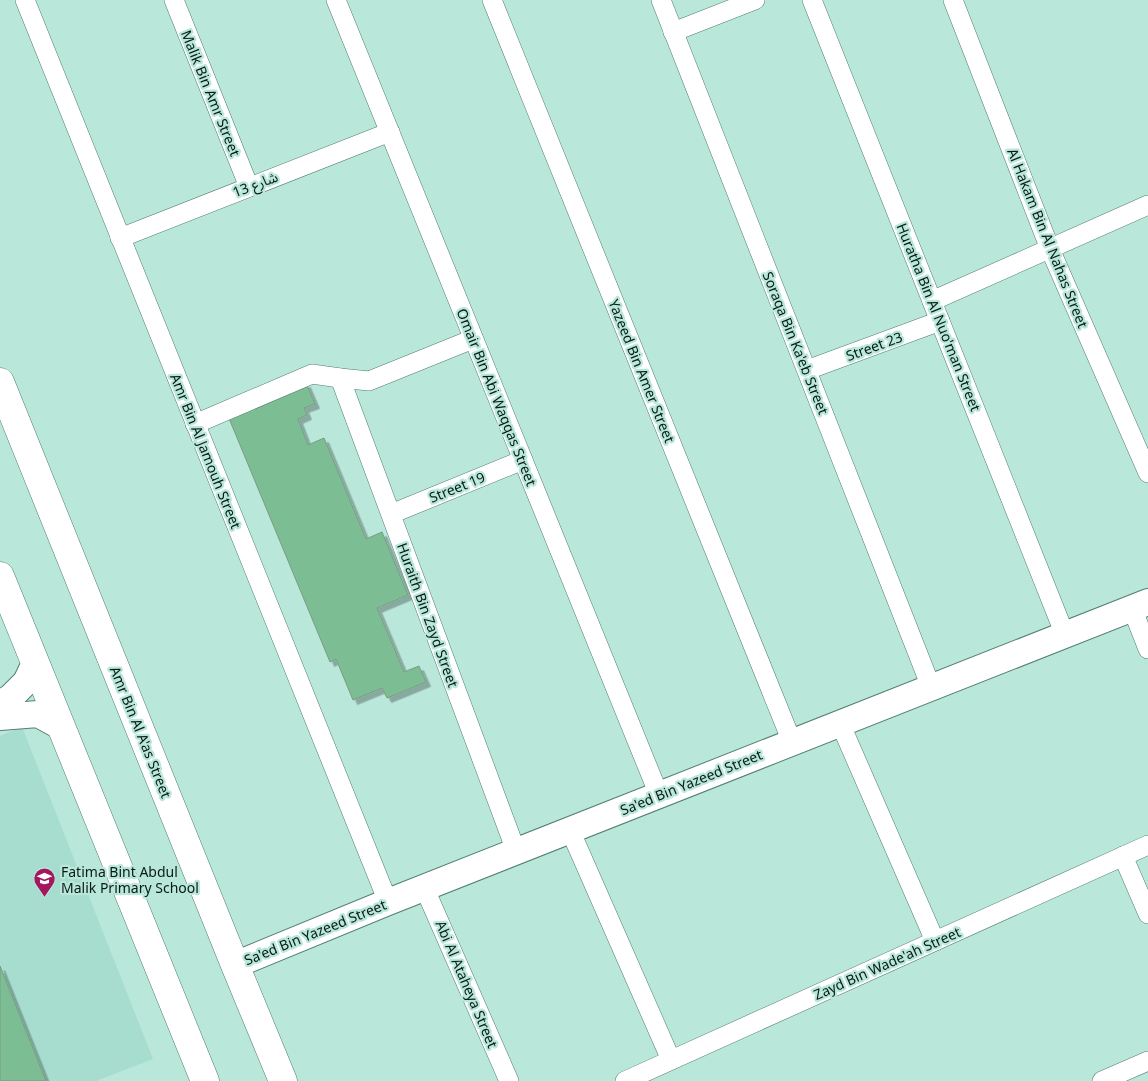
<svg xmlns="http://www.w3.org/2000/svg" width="1148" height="1081" font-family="'Noto Sans','Noto Sans Arabic',sans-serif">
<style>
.built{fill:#a6ddce}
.building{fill:#7dbd94;stroke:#799c85;filter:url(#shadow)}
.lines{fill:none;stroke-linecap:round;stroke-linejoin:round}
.street-casing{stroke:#537e72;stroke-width:20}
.secondary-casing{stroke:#537e72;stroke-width:28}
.primary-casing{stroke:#537e72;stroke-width:29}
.street{stroke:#fff;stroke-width:19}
.secondary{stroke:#fff;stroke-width:26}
.primary{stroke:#fff;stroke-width:28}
.labels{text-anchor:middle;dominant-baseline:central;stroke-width:4.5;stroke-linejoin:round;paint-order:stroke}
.street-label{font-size:14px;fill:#091b17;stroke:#b9e7da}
.poi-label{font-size:14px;fill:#091b17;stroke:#b9e7da;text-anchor:start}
</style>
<defs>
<filter id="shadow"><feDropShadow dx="4.5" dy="4.5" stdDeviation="0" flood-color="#0004"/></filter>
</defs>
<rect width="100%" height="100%" fill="#b9e7da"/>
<path class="built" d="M22,727L153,1059L96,1081H0V736Z"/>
<g class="building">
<path d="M306,383L315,404L304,408L307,415L298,419L308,445L324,438L366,539L382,532L408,595L377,608L404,672L419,666L426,682L387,698L382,688L353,700L336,659L330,662L228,416Z"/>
<path d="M0,966L46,1081H0Z"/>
</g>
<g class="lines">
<defs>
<g id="street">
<path d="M25,0L388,902"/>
<path d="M174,0L249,187"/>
<path d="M336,0L659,795"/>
<path d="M492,0L792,742"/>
<path d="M661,0L931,687"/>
<path d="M812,0L1065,635"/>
<path d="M953,0L1050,249L1148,473"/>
<path d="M673,32L755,0"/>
<path d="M120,238L390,132"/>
<path d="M932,301L1148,205"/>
<path d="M807,370L940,321"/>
<path d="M340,378L516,851"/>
<path d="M195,424L312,374L340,378L369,381L473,339"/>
<path d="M391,514L523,460"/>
<path d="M1132,608L1148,649"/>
<path d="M840,723L935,941"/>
<path d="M570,830L671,1060"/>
<path d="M1123,856L1148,914"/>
<path d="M424,887L509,1081"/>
<path d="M625,1081L1148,845"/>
<path d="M1102,1081L1148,1061"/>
</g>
<g id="secondary">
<path d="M0,704L11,697L26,682L35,663"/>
<path d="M0,717L38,714L60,726"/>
<path d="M235,965L388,902L1148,602"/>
</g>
<g id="primary">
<path d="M0,382L235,965L283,1081"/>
<path d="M0,576L205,1081"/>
</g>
</defs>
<use href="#street" class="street-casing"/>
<use href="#secondary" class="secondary-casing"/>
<use href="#primary" class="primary-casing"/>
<use href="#street" class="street"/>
<use href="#secondary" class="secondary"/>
<use href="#primary" class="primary"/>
</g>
<defs>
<symbol id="school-pin" viewBox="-11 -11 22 30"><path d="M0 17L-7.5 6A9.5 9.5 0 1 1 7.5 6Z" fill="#a21760" stroke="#b9e7da"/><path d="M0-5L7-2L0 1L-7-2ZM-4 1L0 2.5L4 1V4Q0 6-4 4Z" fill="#fff"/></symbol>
</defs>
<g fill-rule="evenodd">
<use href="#school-pin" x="32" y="866" width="25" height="34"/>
</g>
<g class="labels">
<g class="street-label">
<text transform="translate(211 93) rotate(68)">Malik Bin Amr Street</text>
<text transform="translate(255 184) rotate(-21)">شارع 13</text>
<text transform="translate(1048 238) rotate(68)">Al Hakam Bin Al Nahas Street</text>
<text transform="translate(939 317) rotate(68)">Huratha Bin Al Nuo'man Street</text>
<text transform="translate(796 343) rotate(68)">Soraqa Bin Ka'eb Street</text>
<text transform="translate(874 346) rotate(-20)">Street 23</text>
<text transform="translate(642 371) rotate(68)">Yazeed Bin Amer Street</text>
<text transform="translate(497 397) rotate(68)">Omair Bin Abi Waqqas Street</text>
<text transform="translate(206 451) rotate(68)">Amr Bin Al Jamouh Street</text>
<text transform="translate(457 487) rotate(-22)">Street 19</text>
<text transform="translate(428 615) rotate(70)">Huraith Bin Zayd Street</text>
<text transform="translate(141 732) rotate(68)">Amr Bin Al A'as Street</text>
<text transform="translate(691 782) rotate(-22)">Sa'ed Bin Yazeed Street</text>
<text transform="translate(315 932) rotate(-22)">Sa'ed Bin Yazeed Street</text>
<text transform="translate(887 963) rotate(-24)">Zayd Bin Wade'ah Street</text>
<text transform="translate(467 984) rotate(67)">Abi Al Ataheya Street</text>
</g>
<g class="poi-label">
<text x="61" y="871">Fatima Bint Abdul<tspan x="61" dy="16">Malik Primary School</tspan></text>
</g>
</g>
</svg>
